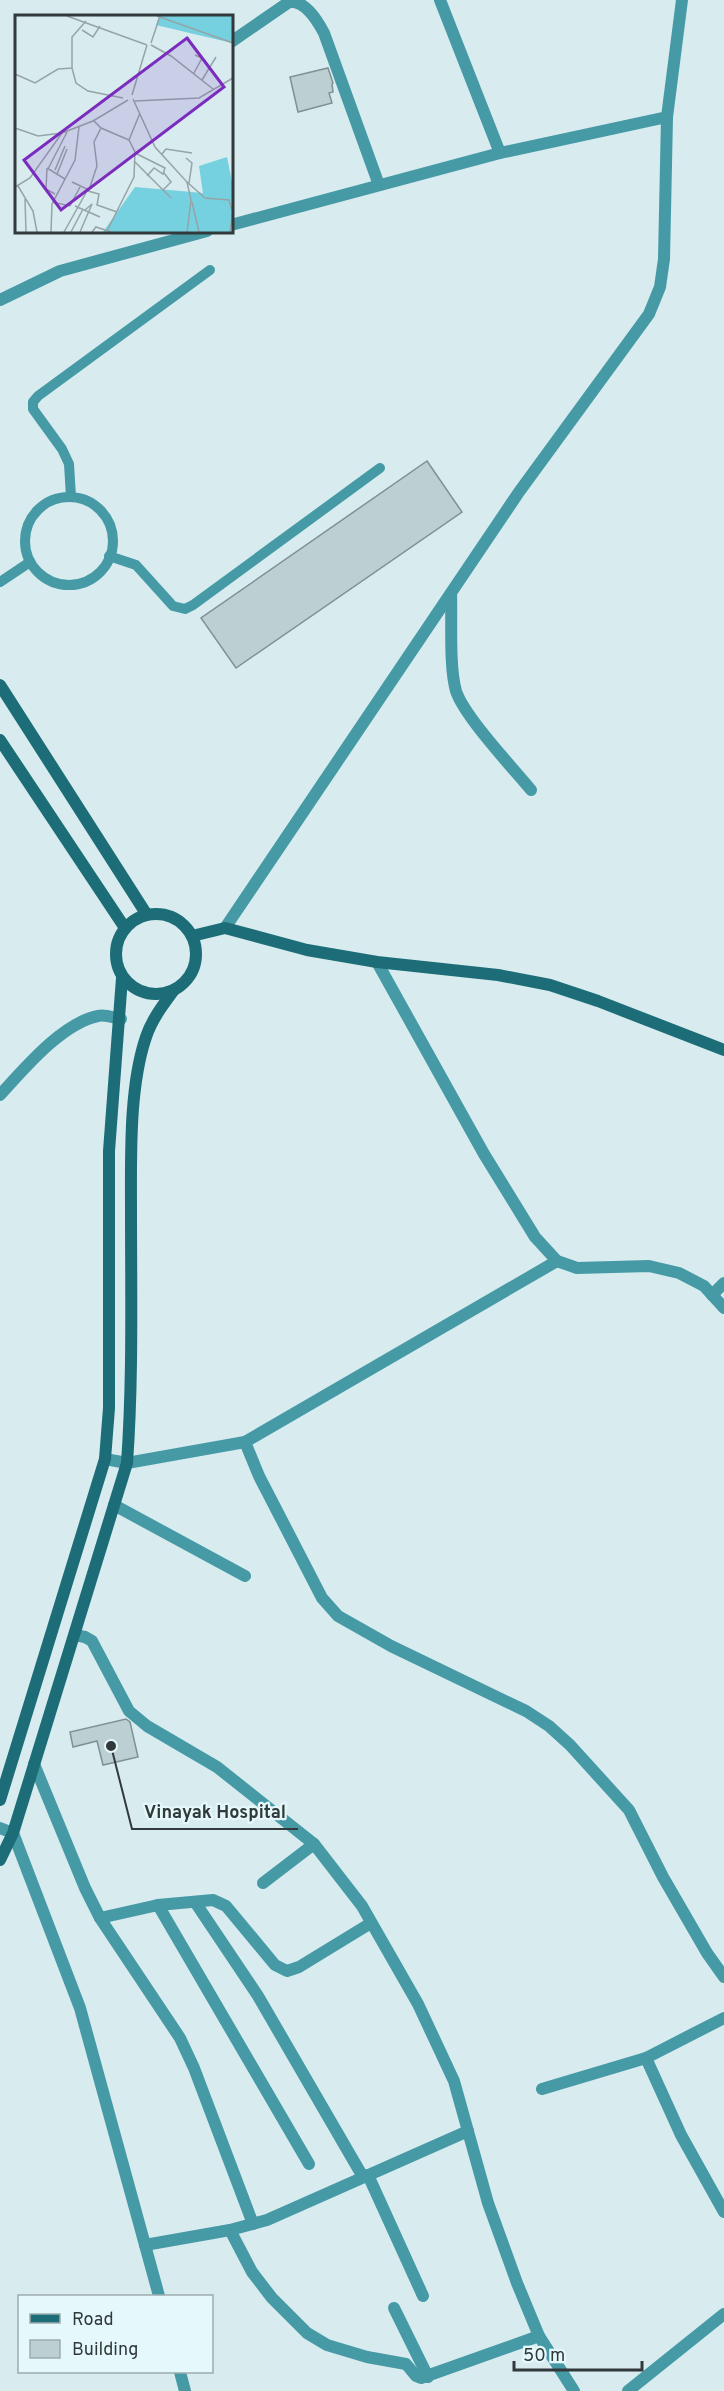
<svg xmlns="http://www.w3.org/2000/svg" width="724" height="2391" font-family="Overpass,sans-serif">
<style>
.building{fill:#bccfd2;stroke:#7f9194;stroke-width:1.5}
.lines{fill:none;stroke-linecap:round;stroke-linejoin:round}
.service{stroke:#459aa6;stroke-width:10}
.minor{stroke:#459aa6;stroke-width:12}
.tertiary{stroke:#459aa6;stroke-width:12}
.secondary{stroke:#1c6d77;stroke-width:12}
.inset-road{fill:none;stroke:#95a4a7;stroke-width:1.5}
.view{fill:#7b2cbf;fill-opacity:0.15;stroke:#7b2cbf;stroke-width:3}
.inset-edge{fill:none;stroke:#31393a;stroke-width:3}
.leader{fill:none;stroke:#31393a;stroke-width:2}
.callout-dot{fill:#31393a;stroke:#e5f9fc;stroke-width:2}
.callout-label{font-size:18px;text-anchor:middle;font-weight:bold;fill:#31393a;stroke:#e5f9fc;stroke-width:4.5;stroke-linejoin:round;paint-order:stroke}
</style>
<rect width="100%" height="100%" fill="#d8ebef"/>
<g class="building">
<path d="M328,68L333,83L332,84L333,92L329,93L332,103L298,112L290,77Z"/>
<path d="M427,461L462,512L236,668L201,618Z"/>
<path d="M126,1719L130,1722L138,1757L103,1765L97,1741L73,1747L70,1732Z"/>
</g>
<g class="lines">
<g class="service">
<path d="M71,497L69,464L62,449L33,409V402L38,396L210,270"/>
<circle cx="69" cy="541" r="44"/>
<path d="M109,556L136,565L173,606L185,609L193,605L380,468"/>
<path d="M0,582L30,562"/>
</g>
<g class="minor">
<path d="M440,0L500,153"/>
<path d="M231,42L289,2C305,0 317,20 324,33L379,185"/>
<path d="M451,593C452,620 449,667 456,691C464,716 512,767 531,790"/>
<path d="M377,962L484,1154L535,1237L557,1261L577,1268L649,1266L679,1273L704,1286L724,1308"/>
<path d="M0,1095C24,1069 62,1023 98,1016C105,1014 114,1018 121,1019"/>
<path d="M712,1295L724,1283"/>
<path d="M245,1442L259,1476L322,1598L338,1616L391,1646L526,1711L549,1726L570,1745L629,1810L663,1877L707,1953L724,1977"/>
<path d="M105,1459L127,1463L245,1442L557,1261"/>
<path d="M114,1505L245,1576"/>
<path d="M75,1635L85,1637L92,1641L129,1711L147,1726L217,1767L314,1844L362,1906L418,2004L454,2081L488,2203L517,2283L539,2336L574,2391"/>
<path d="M34,1764L85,1888L100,1918L180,2038L194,2068L253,2224"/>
<path d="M263,1883L314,1844"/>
<path d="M195,1902L258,1996L363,2177"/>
<path d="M158,1905L309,2164"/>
<path d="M100,1918L158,1905L213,1900L226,1906L275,1965L287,1971L299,1967L371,1923"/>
<path d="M646,2058L681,2135L724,2212"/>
<path d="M542,2089L646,2058L724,2018"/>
<path d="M368,2175L423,2296"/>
<path d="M230,2230L252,2272L272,2298L307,2333L327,2345L367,2357L406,2364L416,2376L421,2378L539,2336"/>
<path d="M145,2245L230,2230L267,2220L468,2131"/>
<path d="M394,2308L428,2377"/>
<path d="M628,2391L724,2314"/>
</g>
<g class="tertiary">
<path d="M231,225L500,153L667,117"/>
<path d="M0,300L60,271L207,231"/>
<path d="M225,928L519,492L649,314L660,287L664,259L667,117L682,0"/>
<path d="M0,1828L13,1833L80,2008L159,2296"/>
<path d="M180,2372L185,2391"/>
</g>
<g class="secondary">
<path d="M0,685L147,915"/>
<path d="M0,740L125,928"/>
<circle cx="156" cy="954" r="40"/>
<path d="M192,936L225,928L307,950L377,962L498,975L550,985L598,1001L724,1050"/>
<path d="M0,1800L105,1459L109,1408V1151L122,978"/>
<path d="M0,1860L13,1833L127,1463C133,1379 131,1294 131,1209C131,1156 129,1087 146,1037C152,1019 163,1005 174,990"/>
</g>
</g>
<g transform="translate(15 15)">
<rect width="218" height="218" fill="#d8ebef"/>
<path d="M144,1H217V28L141,10ZM212,142L217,167V217H88L120,172L188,178L184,151Z" fill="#75d1df"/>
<path class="inset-road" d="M52,1L132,30M142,1L218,28M67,15L78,22L85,11M136,28L145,1M136,30L156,41L198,74M57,53V22L71,6M179,58L187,43L180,40M0,59L20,68L43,54L57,53L61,68L73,76L108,83M187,65L201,42M117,80L132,30M118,84L140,132L172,167L176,185L172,217M120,86L184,83L218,63M78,105L86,113L114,125M0,113L23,121L47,118L78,106L113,85M120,138L150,153L148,159L139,153L132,161M147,139L151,134L177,138M171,143L177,148L174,168M119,146L156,183M32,153L31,174L40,179M32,153L50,164M33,154L52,117M40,155L50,131M42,159L52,134M57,167L74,175L82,151L79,127L86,113M172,167L190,183L214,185L217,195M3,171L18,196L22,217M0,172L15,163L47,118M148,175L156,167L149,158M73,176L84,179L82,190L102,197M10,184L11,217M37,187L55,191L65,172M177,187L184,217M60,191L85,202M92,216L119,162L120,137L114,125L125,98M36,217L37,189L60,145L64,112M49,217L72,176M56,217L68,194M65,217L77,189L70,195M77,217L81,212L96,217M215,217L218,195"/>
<path class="view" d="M172,23L209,72L46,195L9,145Z"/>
<rect width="218" height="218" class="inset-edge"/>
</g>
<path class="leader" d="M111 1746L132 1829H298"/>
<circle class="callout-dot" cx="111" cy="1746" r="6"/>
<g class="callout-label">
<text x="215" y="1818">Vinayak Hospital</text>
</g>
<rect x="18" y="2295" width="195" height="78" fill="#e5f9fc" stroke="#9dacae" stroke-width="1.5"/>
<rect x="30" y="2314" width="30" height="9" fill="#1c6d77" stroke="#9dacae" stroke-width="1.5"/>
<text x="72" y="2325" font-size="18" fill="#31393a">Road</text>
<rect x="30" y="2340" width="30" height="18" fill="#bccfd2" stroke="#9dacae" stroke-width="1.5"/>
<text x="72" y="2355" font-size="18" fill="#31393a">Building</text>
<path d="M514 2361v9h128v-9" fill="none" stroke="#31393a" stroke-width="3"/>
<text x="523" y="2361" font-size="18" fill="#31393a" stroke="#e5f9fc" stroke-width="4.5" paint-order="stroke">50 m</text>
</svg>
